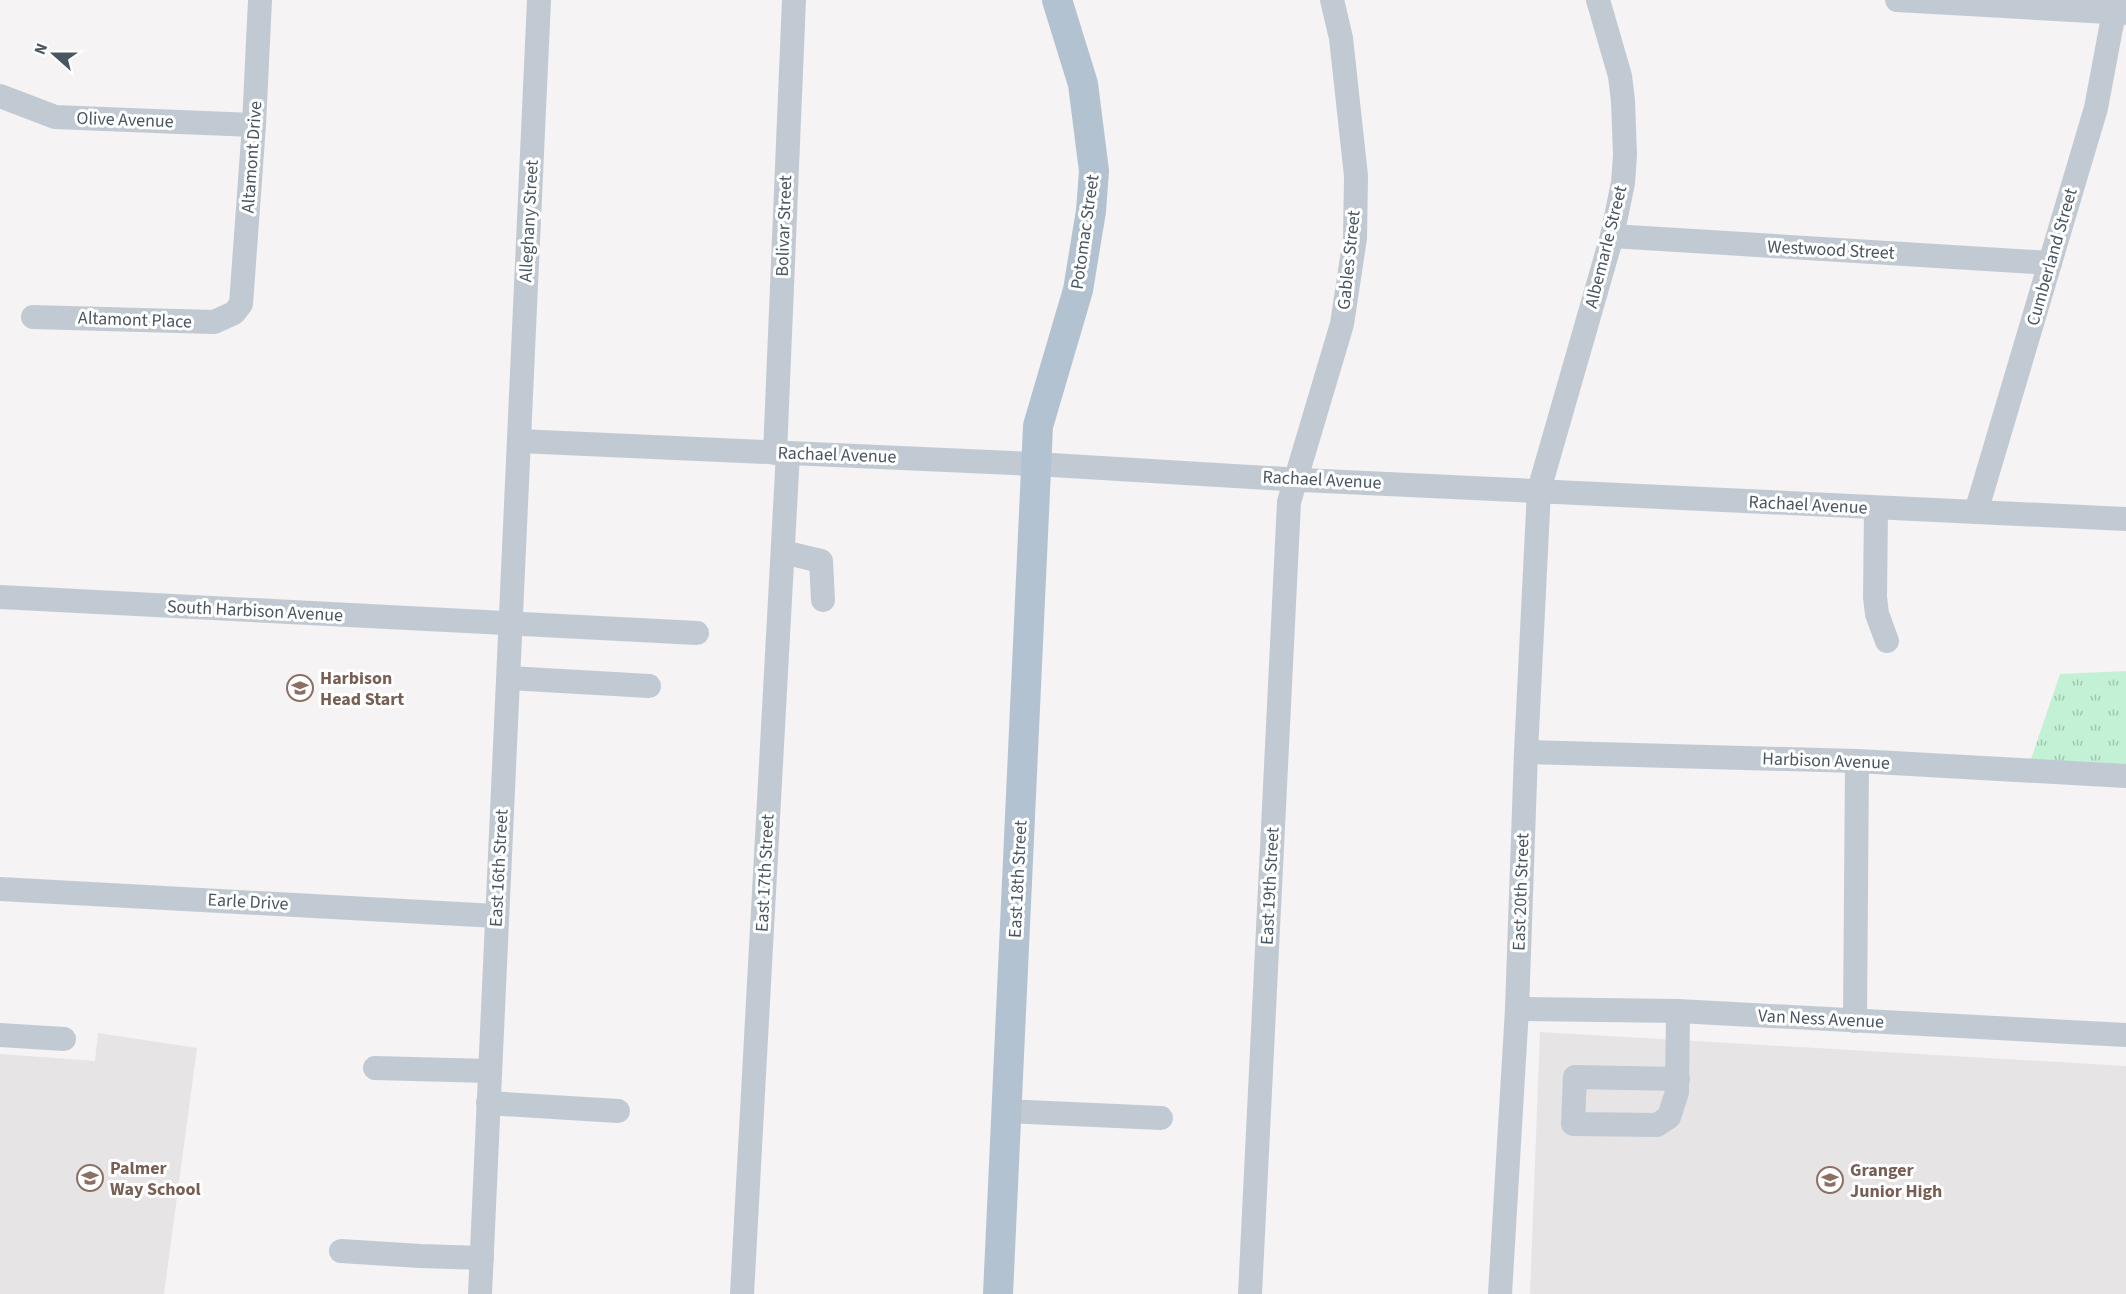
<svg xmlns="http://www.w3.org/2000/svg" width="2126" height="1294" font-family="'Source Sans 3',sans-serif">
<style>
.education{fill:#e6e4e5}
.grass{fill:url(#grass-tufts)}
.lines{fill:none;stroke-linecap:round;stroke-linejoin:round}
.minor{stroke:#c1cad2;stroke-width:24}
.major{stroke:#b3c2d1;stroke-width:30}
.labels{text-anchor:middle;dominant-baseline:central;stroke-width:6;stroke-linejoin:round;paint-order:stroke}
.street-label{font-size:18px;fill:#4a5661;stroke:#fff}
.education-label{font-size:18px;font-weight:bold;fill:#785e54;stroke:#fff;text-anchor:start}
</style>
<defs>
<pattern id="grass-tufts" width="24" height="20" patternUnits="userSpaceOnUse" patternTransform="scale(1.5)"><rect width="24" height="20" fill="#c3f1d5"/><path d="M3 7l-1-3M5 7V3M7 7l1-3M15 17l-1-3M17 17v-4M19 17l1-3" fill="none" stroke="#a0c6b0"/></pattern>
</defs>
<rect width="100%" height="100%" fill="#f5f3f3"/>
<g class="education">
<path d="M1540,1032L2126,1066V1294H1530Z"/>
<path d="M98,1033L197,1048L164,1294H0V1054L95,1061Z"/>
</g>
<path class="grass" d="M2126,671V767L2029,765L2060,674Z"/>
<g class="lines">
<g class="minor">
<path d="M1897,0L2126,13"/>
<path d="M0,96L55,117L254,125"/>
<path d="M1612,236L2050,263"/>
<path d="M33,317L214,322L234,313L241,304L254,125L260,0"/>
<path d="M519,441L1035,464L1302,480L2126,519"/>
<path d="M775,453L794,0"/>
<path d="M1876,508L1875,597L1877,614L1887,641"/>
<path d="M1976,512L2096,108L2114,12V0"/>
<path d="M783,552L821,561L823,600"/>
<path d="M0,597L697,633"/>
<path d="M509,678L649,686"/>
<path d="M1526,752L1857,761L2126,776"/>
<path d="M0,889L496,916"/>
<path d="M1517,1009L1678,1011L2126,1035"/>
<path d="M1855,1021L1857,761"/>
<path d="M0,1035L64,1039"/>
<path d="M375,1068L489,1071"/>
<path d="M1678,1079L1575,1077L1573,1124L1657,1125L1669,1117L1677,1092L1678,1011"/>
<path d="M488,1103L618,1111"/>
<path d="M1005,1111L1161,1118"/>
<path d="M341,1251L420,1256L482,1258"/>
<path d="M480,1294L539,0"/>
<path d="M742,1294L788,453"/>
<path d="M1250,1294L1289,502L1342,324L1355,238L1356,176L1341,38L1332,0"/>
<path d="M1500,1294L1517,1009L1526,752L1539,490L1612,236L1623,183L1625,155L1623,101L1620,76L1598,0"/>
</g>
<path class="major" d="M998,1294L1038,426L1078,290L1091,211L1094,171L1083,84L1057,0"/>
</g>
<defs>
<symbol id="school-ring" viewBox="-11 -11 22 22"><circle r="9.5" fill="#fff" stroke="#8d6e63" stroke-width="1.5"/><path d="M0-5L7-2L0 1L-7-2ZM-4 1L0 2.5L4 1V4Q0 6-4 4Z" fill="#8d6e63"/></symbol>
</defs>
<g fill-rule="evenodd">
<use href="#school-ring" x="285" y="673" width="30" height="30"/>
<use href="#school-ring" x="75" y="1163" width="30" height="30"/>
<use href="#school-ring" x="1815" y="1165" width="30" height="30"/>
</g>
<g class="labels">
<g class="street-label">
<text transform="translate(125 120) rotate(2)">Olive Avenue</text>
<text transform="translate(252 157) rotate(-86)">Altamont Drive</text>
<text transform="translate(529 221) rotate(-87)">Alleghany Street</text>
<text transform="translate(784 226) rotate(-88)">Bolivar Street</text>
<text transform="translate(1085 232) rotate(-82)">Potomac Street</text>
<text transform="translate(1606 247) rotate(-76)">Albemarle Street</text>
<text transform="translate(1831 250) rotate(3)">Westwood Street</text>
<text transform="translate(2052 257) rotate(-74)">Cumberland Street</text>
<text transform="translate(1349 260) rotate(-84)">Gables Street</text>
<text transform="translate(135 320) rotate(2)">Altamont Place</text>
<text transform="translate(837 455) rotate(2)">Rachael Avenue</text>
<text transform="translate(1322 480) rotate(3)">Rachael Avenue</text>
<text transform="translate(1808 505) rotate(3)">Rachael Avenue</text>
<text transform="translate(255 611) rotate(3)">South Harbison Avenue</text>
<text transform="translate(1826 761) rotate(2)">Harbison Avenue</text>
<text transform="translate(499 868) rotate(-87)">East 16th Street</text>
<text transform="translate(765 873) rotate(-87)">East 17th Street</text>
<text transform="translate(1018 879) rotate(-87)">East 18th Street</text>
<text transform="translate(1270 886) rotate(-87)">East 19th Street</text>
<text transform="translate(1521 892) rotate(-88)">East 20th Street</text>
<text transform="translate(248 902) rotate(3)">Earle Drive</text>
<text transform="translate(1821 1019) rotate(3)">Van Ness Avenue</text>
</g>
<g class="education-label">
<text x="320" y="678">Harbison<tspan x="320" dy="21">Head Start</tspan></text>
<text x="110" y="1168">Palmer<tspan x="110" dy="21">Way School</tspan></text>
<text x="1850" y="1170">Granger<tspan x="1850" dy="21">Junior High</tspan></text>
</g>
</g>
<g transform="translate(54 54) rotate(291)" stroke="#ffffff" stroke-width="4.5" paint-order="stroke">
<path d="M0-4.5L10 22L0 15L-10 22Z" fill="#4a5661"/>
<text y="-9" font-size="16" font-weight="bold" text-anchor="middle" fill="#4a5661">N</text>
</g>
</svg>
